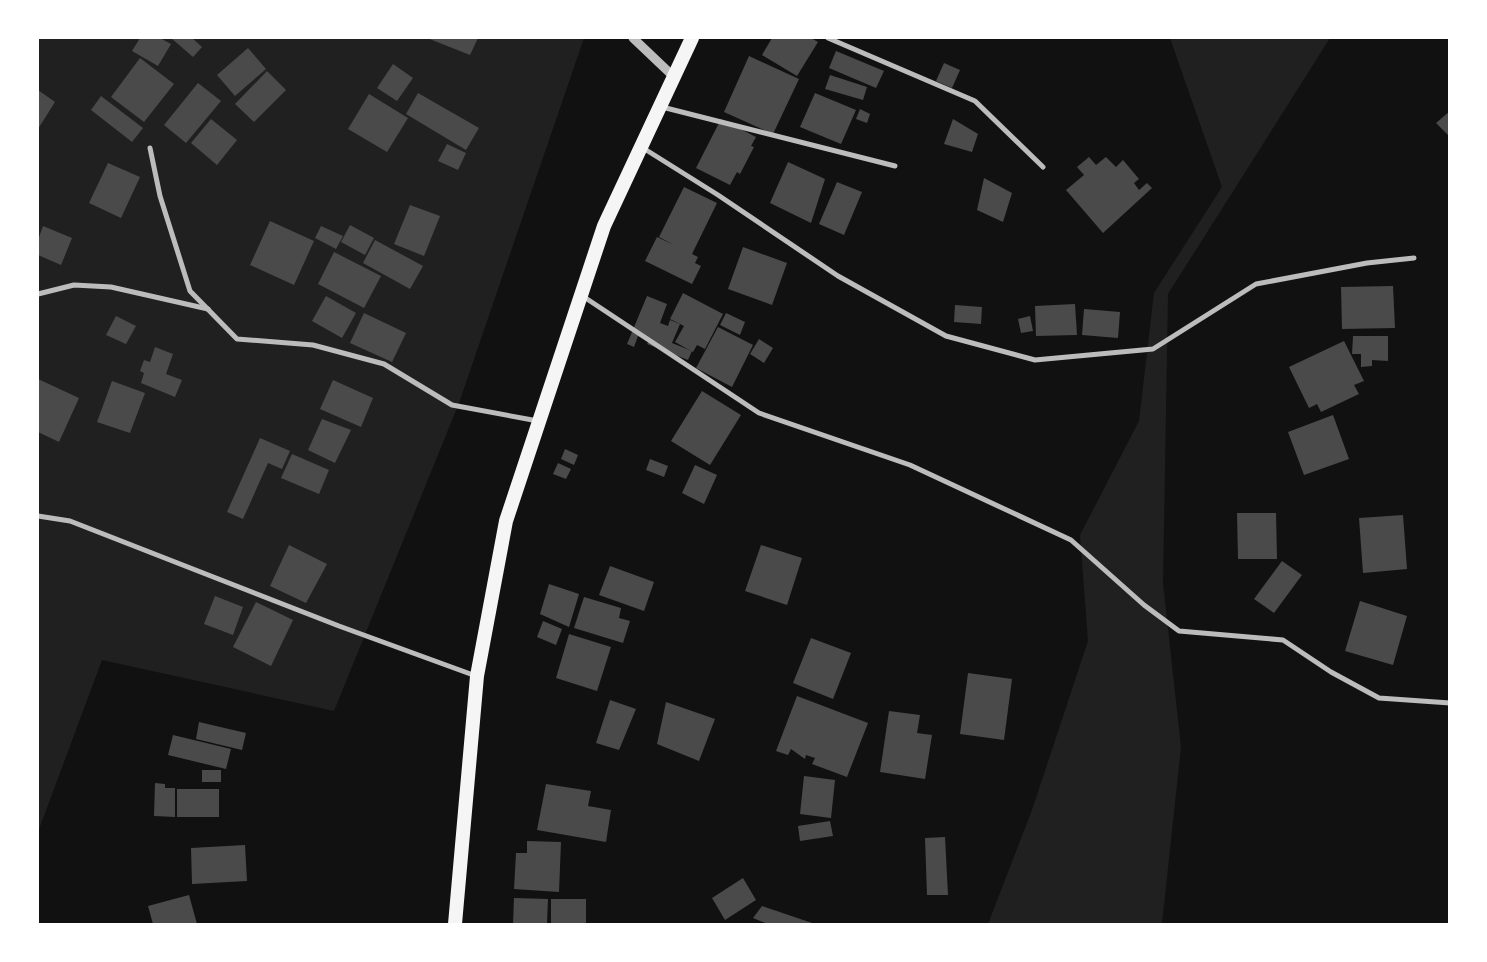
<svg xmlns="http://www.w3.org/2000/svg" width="1487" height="962" font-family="'Fira Sans Condensed',sans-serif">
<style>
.green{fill:#202020}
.building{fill:#4a4a4a}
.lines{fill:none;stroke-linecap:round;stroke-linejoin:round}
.minor{stroke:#bcbcbc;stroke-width:5}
.tertiary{stroke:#bcbcbc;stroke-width:9}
.trunk{stroke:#f5f5f5;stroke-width:14}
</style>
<rect width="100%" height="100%" fill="#111"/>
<g class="green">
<path d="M38,38H584L459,403L334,711L102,660L38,832Z"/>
<path d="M1170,38H1330L1168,294L1163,583L1181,747L1162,924H988L1032,810L1088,641L1080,535L1139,421L1154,293L1222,187Z"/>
</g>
<g class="building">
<path d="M140,38H160L171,44L158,66L132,51Z"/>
<path d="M171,38H192L202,47L193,57Z"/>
<path d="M427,38H478L470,55Z"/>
<path d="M772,38H811L818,42L797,76L762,55Z"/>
<path d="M248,48L266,69L235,96L217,75Z"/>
<path d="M836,51L884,71L876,88L829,68Z"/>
<path d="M749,56L799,79L773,134L724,112Z"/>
<path d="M140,58L174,84L144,122L111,97Z"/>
<path d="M944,63L960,70L952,88L936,81Z"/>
<path d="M393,64L413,78L397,101L377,88Z"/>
<path d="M267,71L286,90L254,122L235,104Z"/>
<path d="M830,75L867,87L863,100L825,89Z"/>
<path d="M198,83L221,101L186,143L164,125Z"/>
<path d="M38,90L55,102L38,129Z"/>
<path d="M418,93L479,128L466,150L406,114Z"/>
<path d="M815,93L856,110L841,144L800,127Z"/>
<path d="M369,94L408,118L387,152L348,129Z"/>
<path d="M101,96L143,128L132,142L91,110Z"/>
<path d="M860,109L870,114L867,123L856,119Z"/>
<path d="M1450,111V137L1436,123Z"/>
<path d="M211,119L237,140L217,165L191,143Z"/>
<path d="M721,119L756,137L751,146L754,147L740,174L737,172L730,185L696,168Z"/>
<path d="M953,119L978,134L972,152L944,144Z"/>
<path d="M447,144L466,153L458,170L438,161Z"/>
<path d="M1089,157L1096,165L1106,157L1116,167L1123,160L1139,179L1134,183L1139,190L1147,183L1152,188L1103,233L1066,190L1084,175L1077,167Z"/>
<path d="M788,162L825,179L811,223L770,203Z"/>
<path d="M108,163L140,177L121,218L89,203Z"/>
<path d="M984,178L1012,193L1003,222L977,210Z"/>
<path d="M837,182L862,192L844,235L819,224Z"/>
<path d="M684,187L717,203L692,254L698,257L695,263L701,266L692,284L645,261L657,237L674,245L659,237Z"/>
<path d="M410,205L440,216L424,256L394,244Z"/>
<path d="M270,221L314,241L294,285L250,265Z"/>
<path d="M350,225L374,238L365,255L341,242Z"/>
<path d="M43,226L72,238L61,265L38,255V240Z"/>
<path d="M321,226L343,236L336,249L315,238Z"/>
<path d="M375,240L423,266L410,289L363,263Z"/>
<path d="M743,247L787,263L772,305L728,289Z"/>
<path d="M334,252L381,276L364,308L318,284Z"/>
<path d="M1393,286L1395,328L1342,329L1341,287Z"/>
<path d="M683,293L723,314L705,349L697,345L693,352L675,342L684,326L670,319Z"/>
<path d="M326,296L356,313L342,338L312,321Z"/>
<path d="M647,296L667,304L660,323L668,326L670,320L680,324L672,343L692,351L688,360L647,344L649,341L638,336L634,347L627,344Z"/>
<path d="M1075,304L1077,335L1036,336L1035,306Z"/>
<path d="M955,305L982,307L981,324L954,322Z"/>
<path d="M1084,309L1120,312L1118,338L1082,335Z"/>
<path d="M364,313L406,333L392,362L350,343Z"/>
<path d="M726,313L745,322L740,335L720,325Z"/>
<path d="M116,316L136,326L126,344L106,335Z"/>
<path d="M1030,316L1033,331L1021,333L1018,319Z"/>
<path d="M718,327L753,345L732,387L696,368Z"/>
<path d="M1353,336H1388V361L1372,360V366L1361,367V354H1352Z"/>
<path d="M759,339L773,348L764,363L750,354Z"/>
<path d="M1344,341L1364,381L1354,385L1359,394L1321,412L1317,404L1309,408L1289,367Z"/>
<path d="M155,347L173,354L166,374L182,380L175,397L141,383L144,373L140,371L144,360L150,362Z"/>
<path d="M38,379L79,398L59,442L38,432Z"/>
<path d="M333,380L373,398L361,427L320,409Z"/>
<path d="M112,381L145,393L130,433L97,422Z"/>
<path d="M702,391L741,415L710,465L671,441Z"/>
<path d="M1333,415L1349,459L1304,475L1288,432Z"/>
<path d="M322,419L351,430L335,463L308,450Z"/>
<path d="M260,438L290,451L282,469L268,463L243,519L227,512Z"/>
<path d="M565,449L578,455L574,465L561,459Z"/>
<path d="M292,454L329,470L319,494L281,478Z"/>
<path d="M650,459L668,466L664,477L646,470Z"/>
<path d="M558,463L571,469L566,479L553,474Z"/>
<path d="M695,465L717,475L704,504L682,493Z"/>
<path d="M1237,513H1276L1277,559H1238Z"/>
<path d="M1403,515L1407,569L1363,573L1359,518Z"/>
<path d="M289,545L327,564L306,603L270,586Z"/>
<path d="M761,545L802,558L787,605L745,591Z"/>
<path d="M1282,561L1302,575L1274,613L1254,599Z"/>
<path d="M610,566L654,582L644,611L599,595Z"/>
<path d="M549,584L579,594L569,627L540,614Z"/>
<path d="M215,596L243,607L233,635L204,624Z"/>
<path d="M584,597L621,608L619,618L630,621L623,643L574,628Z"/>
<path d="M1360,601L1407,616L1393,665L1345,651Z"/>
<path d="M256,602L293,620L271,666L233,647Z"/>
<path d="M543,621L562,629L556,645L537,637Z"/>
<path d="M569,634L611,647L597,691L556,678Z"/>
<path d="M811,638L851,653L833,699L793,683Z"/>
<path d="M968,673L1012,679L1004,740L960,734Z"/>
<path d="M797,696L868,723L847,777L812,764L815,758L806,755L805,759L791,749L788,755L776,751Z"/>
<path d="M610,700L636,709L619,750L596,743Z"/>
<path d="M666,702L715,719L699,761L657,744Z"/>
<path d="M889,711L920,715L917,733L932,735L925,779L880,772Z"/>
<path d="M199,722L246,733L242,750L196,739Z"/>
<path d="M173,735L231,749L226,769L168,755Z"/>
<rect x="202" y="770" width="19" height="12"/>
<path d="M804,776L835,780L831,818L800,814Z"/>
<path d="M155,783L165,784V788H175V817L154,816Z"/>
<path d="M546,784L591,791L588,806L611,810L606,842L537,830Z"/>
<rect x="177" y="789" width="42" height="28"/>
<path d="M830,821L833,836L800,841L798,826Z"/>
<path d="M945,837L948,895H927L925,838Z"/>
<path d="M527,841L561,842L559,892L514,889L516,853H527Z"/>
<path d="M245,845L247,881L192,884L191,848Z"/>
<path d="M743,878L756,900L725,920L712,898Z"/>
<path d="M189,895L197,924H153L148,906Z"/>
<path d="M514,898L548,899L547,924H513Z"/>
<rect x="551" y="899" width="35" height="25"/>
<path d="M762,906L815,924H768L753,918Z"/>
</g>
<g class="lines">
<g class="minor">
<path d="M828,38L975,101L1043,167"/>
<path d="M662,107L895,166"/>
<path d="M150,148L160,196L190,291L237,339L313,345L384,364L452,405L538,421"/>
<path d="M643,148L718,195L838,276L946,336L1035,360L1153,349L1256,284L1367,263L1414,258"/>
<path d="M38,294L74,285L111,287L208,309"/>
<path d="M581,295L759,413L910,465L1071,540L1144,605L1179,631L1283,640L1331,672L1379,698L1450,703"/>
<path d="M38,516L70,521L339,626L476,676"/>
</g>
<path class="tertiary" d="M633,38L673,76"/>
<path class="trunk" d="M455,924L477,676L506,521L604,226L692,38"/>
</g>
<rect width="1487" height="962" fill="none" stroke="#ffffff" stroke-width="78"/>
</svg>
